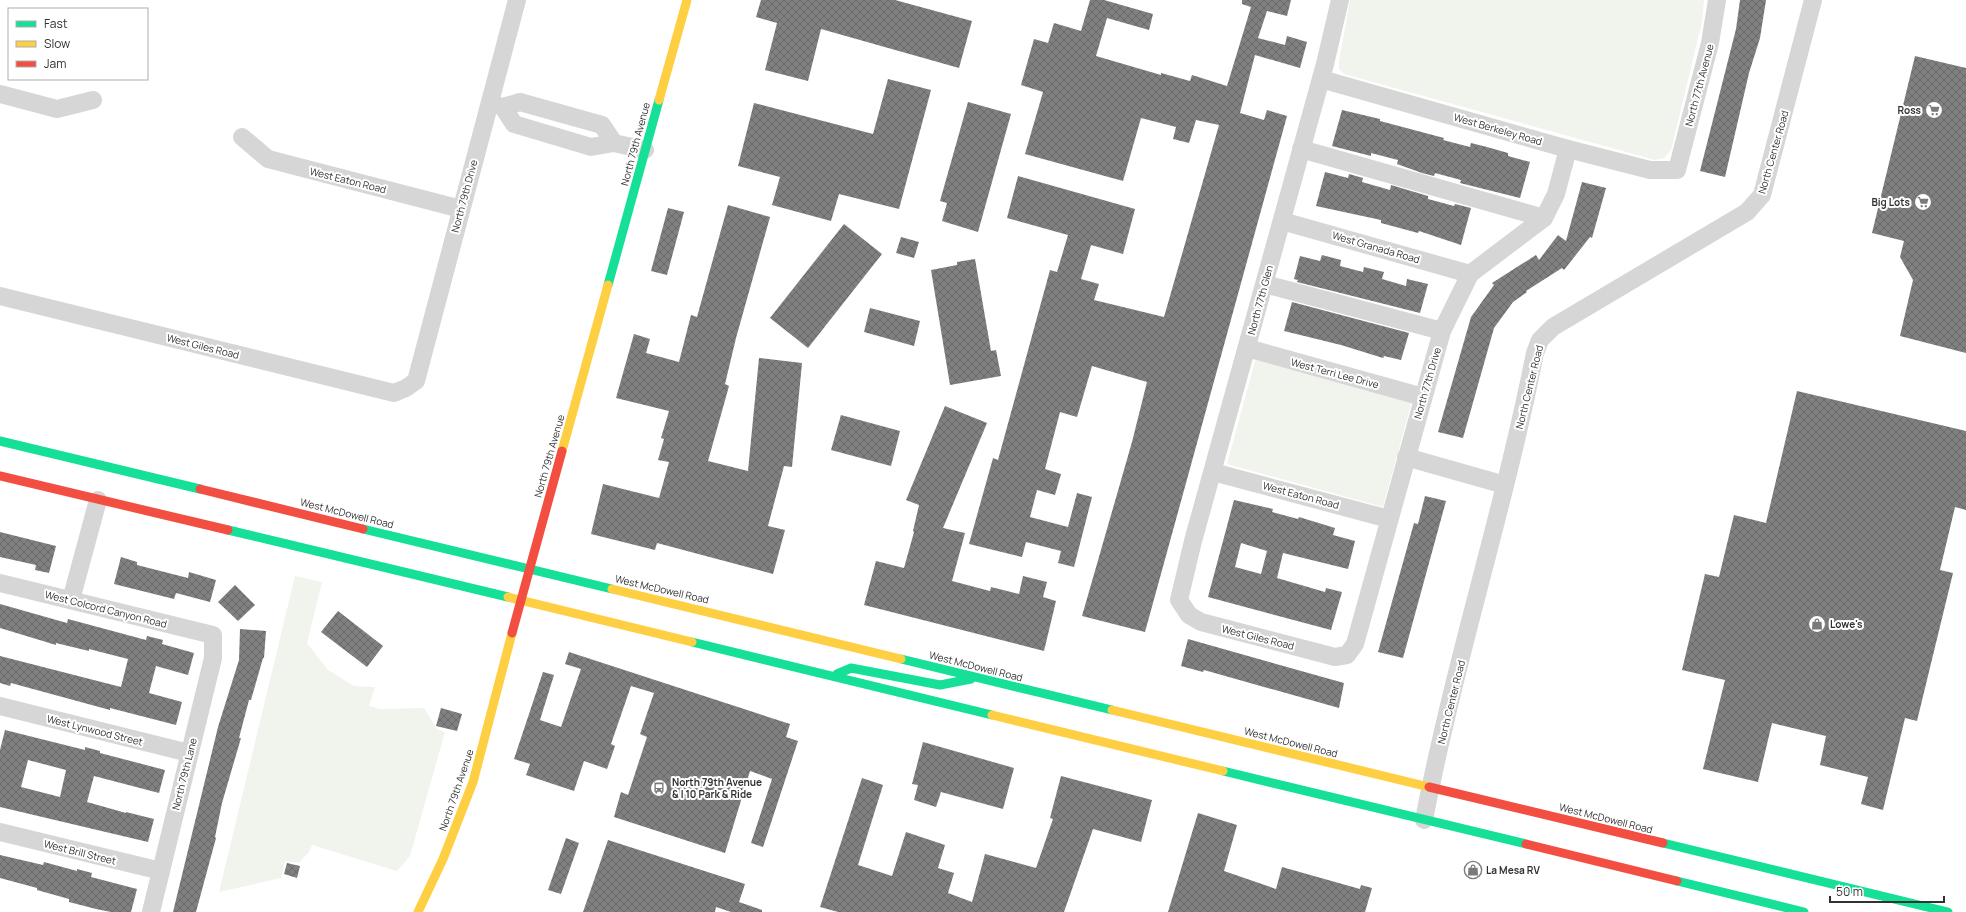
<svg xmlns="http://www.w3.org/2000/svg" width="1966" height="912" font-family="Manrope,sans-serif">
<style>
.green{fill:#f0f4ed}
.building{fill:url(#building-cross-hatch);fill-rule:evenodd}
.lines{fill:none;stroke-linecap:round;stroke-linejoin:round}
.street{stroke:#d6d6d6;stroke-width:18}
.fast{stroke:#16e098;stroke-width:9}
.slow{stroke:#ffcf43;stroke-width:9}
.jam{stroke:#f24e42;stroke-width:9}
.labels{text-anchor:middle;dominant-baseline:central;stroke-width:4;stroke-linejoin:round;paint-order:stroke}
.street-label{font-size:10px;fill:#323232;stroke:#fff}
.poi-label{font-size:10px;font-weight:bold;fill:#323232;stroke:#fff;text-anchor:start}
</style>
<defs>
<pattern id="building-cross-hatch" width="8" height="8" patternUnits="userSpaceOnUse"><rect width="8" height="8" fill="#808080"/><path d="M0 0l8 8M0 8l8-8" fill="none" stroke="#696969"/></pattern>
</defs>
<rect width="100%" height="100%" fill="#fff"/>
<g class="green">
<path d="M1350,0H1704L1702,22L1671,150L1664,158L1655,160L1344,74L1339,69V61Z"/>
<path d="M1256,358L1412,401L1383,507L1227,464Z"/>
<path d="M295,576L322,582L307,643L328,670L354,686L375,687L369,706L381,709L424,708L437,729L445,732L410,856L397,871L312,845L309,852L299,863L285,861L281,878L219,892Z"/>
</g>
<g class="building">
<path d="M761,0H895L972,21L959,68L821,29L808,81L765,70L777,23L756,17Z"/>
<path d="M1090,0H1104L1153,14L1149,30L1107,18L1096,56L1161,75V73L1190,81L1192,75L1227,86L1251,7L1242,4V0H1291L1287,16L1267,11L1258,38L1285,45L1287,36L1307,42L1300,68L1255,55L1240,113L1264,120L1267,110L1287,116L1145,632L1082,616L1132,442L1147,382L1092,366L1077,417L1060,412L1045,469L1061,474L1055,495L1037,490L1030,517L1068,527L1077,493L1092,497L1074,567L1058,563L1061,551L1026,542L1022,557L969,544L993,458L998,460L1050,270L1057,272L1068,235L1007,218L1018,176L1135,209L1123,254L1091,245L1081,279L1099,284L1094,300L1164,317L1219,125L1196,120L1189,143L1173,139L1176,127L1141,118L1123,181L1025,154L1043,92L1021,85L1034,39L1048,43L1054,23L1081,31Z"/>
<path d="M1740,0H1766L1760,38L1749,73L1725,177L1700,171L1736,29Z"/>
<path d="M1915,56L1966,68V353L1900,336L1913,280L1900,257L1904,241L1872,233Z"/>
<path d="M888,79L931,90L899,209L839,194L831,221L772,205L780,177L738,166L754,103L873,134Z"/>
<path d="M968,102L1011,114L978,232L942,221L947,203L940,201Z"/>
<path d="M1342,110L1380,119V121L1444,138L1443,140L1470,147L1471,143L1487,147L1508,153V156L1530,162L1520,198L1460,183L1461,180L1435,173L1434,176L1422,173L1397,164L1398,160L1371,153V156L1332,146Z"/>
<path d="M1325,172L1348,178L1349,174L1363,178L1362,182L1390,190L1391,185L1428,196V199L1454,206L1455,204L1471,208L1461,245L1419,231L1418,233L1381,223V220L1316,206Z"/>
<path d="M1582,182L1606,188L1592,238L1590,237L1564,270L1562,268L1526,291L1527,292L1513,302L1494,328L1463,438L1438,432L1471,317L1494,285L1492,283L1536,255L1539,260L1558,235L1566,241Z"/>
<path d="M728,205L770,217L736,338L725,384L729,386L708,461L748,471L759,358L802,363L792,467L784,466L768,526L785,530L773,574L657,543L655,550L591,534L603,484L659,498L669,462L658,460L664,439L661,438L669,411L616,398L634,334L650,339L646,353L679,362L691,315L697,317Z"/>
<path d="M668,208L684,212L667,275L651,271Z"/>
<path d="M844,224L882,254L808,348L770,318Z"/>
<path d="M901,237L919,242L914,258L896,253Z"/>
<path d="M1322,255L1341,260L1340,266L1363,272L1364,267L1384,272L1382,279L1406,286L1407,279L1428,284L1420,313L1297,282L1298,280L1294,279L1300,256L1320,261Z"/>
<path d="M975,259L991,351L996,350L1001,376L950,385L931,270L957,265V262Z"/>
<path d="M1292,302L1409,333L1401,360L1384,356L1383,358L1341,345L1284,331Z"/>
<path d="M870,308L920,321L914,346L864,332Z"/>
<path d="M1797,391L1966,431V510L1955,507L1940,570L1953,573L1917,721L1905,718L1883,810L1861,804L1868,777L1820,765L1826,736L1772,723L1758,782L1703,769L1725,680L1682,670L1705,574L1719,577L1734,515L1766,523Z"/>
<path d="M945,406L987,423L943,528L965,533L952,581L990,591L991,587L1019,594L1023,576L1047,582L1043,597L1056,601L1044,651L864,605L876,561L904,568L914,532L913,531L919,505L906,500Z"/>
<path d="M841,415L900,431L891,466L831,450Z"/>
<path d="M1425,496L1446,501L1403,658L1378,652L1414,523L1418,524Z"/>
<path d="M1234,500L1273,509L1272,512L1298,519L1299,517L1335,528L1333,535L1355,541L1348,569L1283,553L1277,578L1325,592L1326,588L1342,592L1331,630L1208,597ZM1241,543L1267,551L1261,574L1235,567Z"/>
<path d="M0,532L56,546L49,573L35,570L36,565L0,557Z"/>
<path d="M121,557L137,562V565L188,578L189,572L216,580L210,602L176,593L174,599L114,584Z"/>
<path d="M235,585L255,605L238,621L218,602Z"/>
<path d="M0,604L67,623L68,619L146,640L147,636L163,640L162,644L194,653L188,675L156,666L149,693L182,702L176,725L110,708V710L11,683L10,686L0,683V656L121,687L128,659L89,649V651L56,643V645L0,628Z"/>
<path d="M338,611L383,646L367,667L321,632Z"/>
<path d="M240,629L266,631L264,658H263L251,700H249L239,738H241L222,803L215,837L216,838L196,912H173L218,727L239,660Z"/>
<path d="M1188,639L1344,683L1339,708L1204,670L1203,672L1181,666Z"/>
<path d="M569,652L790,724L786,737L798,741L763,847L751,843L772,779L750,771L725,853L614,817L621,792L628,795L647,737L640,734L654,693L631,686L611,744L615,746L607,769L584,761L574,791L526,775L530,764L514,759L543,672L554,675L540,720L561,727L581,669L565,664Z"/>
<path d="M441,708L462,714L457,731L436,726Z"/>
<path d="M5,730L85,750V747L100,751V753L165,770L159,793L94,776L87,802L126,813V812L154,819L148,842L0,807V750ZM28,760L66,770L60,797L21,787Z"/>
<path d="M923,742L1014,768L1003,809L941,792L936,807L914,800L918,785L912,784Z"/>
<path d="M1061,776L1152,800L1141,842L1093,829L1064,912H838L820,907L862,778L883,785L858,865L892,876L906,832L945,845L938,868L954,873L948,893L972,902L985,854L1036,868L1053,819L1050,818Z"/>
<path d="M1198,813L1237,825L1224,871L1276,889L1282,867L1360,889L1361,885L1372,888L1365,912H1168Z"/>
<path d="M566,838L579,843L561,894L548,890Z"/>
<path d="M608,840L745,884L739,902L762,910V912H731L716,907L715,912H583Z"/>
<path d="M0,855L43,865L44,862L77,871V869L92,873L91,877L137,889L131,912H111L96,909L69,902V899L37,890V888L0,878Z"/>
<path d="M287,863L300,866L297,878L284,874Z"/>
</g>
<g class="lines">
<g class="street">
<path d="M1340,0L1325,64L1193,541L1179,600L1189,615L1201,622L1335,657L1347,655L1355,644L1442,331L1470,274L1544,218L1556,194L1568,149"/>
<path d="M1321,79L1568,149L1650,170H1677L1710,43L1717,0"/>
<path d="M0,94L57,109L93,100"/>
<path d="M493,104L503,107L520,102L602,125L614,143"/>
<path d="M503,107L514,124L591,147L614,143L645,150"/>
<path d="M242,137L268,159L461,209"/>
<path d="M1301,149L1544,218"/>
<path d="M1282,221L1470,274"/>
<path d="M1265,284L1442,331"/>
<path d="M0,296L394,393L406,388L416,381L517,0"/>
<path d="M1247,348L1423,397"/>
<path d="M1406,457L1505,485"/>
<path d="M1213,472L1389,519"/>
<path d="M0,583L213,635V658L151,912"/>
<path d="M71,600L98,500"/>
<path d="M0,706L189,753"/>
<path d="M1424,820C1454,663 1504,510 1535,353L1540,340L1553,327L1747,212L1762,195L1813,0"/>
<path d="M0,832L161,871"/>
</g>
<g class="fast">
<path d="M608,285L659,100"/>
<path d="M0,441L200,489"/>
<path d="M363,529L612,589"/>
<path d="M228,530L508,597"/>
<path d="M692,642L992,715"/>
<path d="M901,659L1112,710"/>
<path d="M837,674L851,668L940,685L971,679"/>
<path d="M1223,771L1526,844"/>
<path d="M1663,843L1948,912"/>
<path d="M1677,881L1804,912"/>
</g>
<g class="slow">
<path d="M659,100L687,0"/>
<path d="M562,451L608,285"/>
<path d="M612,589L901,659"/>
<path d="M508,597L692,642"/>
<path d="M1112,710L1429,787"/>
<path d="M992,715L1223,771"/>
<path d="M418,912L443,859L473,782L512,633"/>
</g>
<g class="jam">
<path d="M0,476L228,530"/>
<path d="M200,489L363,529"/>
<path d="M512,633L562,451"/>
<path d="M1429,787L1663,843"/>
<path d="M1526,844L1677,881"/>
</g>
</g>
<defs>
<symbol id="supermarket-ring" viewBox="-11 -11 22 22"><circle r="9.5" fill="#fff" stroke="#7a7a7a" stroke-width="1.5"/><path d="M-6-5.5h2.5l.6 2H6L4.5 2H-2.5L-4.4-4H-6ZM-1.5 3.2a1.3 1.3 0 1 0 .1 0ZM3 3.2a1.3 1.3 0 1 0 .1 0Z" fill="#7a7a7a"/></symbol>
<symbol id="shop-ring" viewBox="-11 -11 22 22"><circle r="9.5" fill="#fff" stroke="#7a7a7a" stroke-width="1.5"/><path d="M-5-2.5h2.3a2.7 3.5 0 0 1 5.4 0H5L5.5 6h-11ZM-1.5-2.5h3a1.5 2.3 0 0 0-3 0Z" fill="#7a7a7a"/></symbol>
<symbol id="bus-ring" viewBox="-11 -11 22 22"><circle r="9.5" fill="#fff" stroke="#7a7a7a" stroke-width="1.5"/><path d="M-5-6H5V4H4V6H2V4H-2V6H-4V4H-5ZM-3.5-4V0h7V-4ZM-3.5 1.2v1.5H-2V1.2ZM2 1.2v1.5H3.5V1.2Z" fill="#7a7a7a"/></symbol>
</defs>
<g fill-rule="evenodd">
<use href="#supermarket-ring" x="1924" y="100" width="20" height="20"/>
<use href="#supermarket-ring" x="1913" y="192" width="20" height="20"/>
<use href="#shop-ring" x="1807" y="614" width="20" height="20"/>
<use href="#bus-ring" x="649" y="778" width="20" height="20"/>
<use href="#shop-ring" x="1463" y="860" width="20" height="20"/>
</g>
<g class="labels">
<g class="street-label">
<text transform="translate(1699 85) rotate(-75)">North 77th Avenue</text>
<text transform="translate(1498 129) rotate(16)">West Berkeley Road</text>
<text transform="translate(635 144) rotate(-75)">North 79th Avenue</text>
<text transform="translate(1773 152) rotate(-74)">North Center Road</text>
<text transform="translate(348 180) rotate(14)">West Eaton Road</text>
<text transform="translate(464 196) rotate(-75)">North 79th Drive</text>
<text transform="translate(1376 247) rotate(16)">West Granada Road</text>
<text transform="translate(1260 300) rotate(-75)">North 77th Glen</text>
<text transform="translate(203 346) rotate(14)">West Giles Road</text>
<text transform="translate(1335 373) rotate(15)">West Terri Lee Drive</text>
<text transform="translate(1427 383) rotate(-74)">North 77th Drive</text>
<text transform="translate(1529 387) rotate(-76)">North Center Road</text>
<text transform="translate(549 456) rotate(-74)">North 79th Avenue</text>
<text transform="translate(1301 495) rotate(15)">West Eaton Road</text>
<text transform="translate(347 513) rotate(14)">West McDowell Road</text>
<text transform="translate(662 589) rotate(13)">West McDowell Road</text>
<text transform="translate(106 609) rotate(14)">West Colcord Canyon Road</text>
<text transform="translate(1258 637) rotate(14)">West Giles Road</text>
<text transform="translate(976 666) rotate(14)">West McDowell Road</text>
<text transform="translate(1451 702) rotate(-76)">North Center Road</text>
<text transform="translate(95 730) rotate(14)">West Lynwood Street</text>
<text transform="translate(1291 742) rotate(14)">West McDowell Road</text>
<text transform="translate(184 774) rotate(-76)">North 79th Lane</text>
<text transform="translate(456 790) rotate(-71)">North 79th Avenue</text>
<text transform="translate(1606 818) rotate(14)">West McDowell Road</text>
<text transform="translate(80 852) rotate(14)">West Brill Street</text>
</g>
<g class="poi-label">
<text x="1921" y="110" text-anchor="end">Ross</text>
<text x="1910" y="202" text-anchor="end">Big Lots</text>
<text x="1830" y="624">Lowe's</text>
<text x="672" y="782">North 79th Avenue<tspan x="672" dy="12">&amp; I 10 Park &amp; Ride</tspan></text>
<text x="1486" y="870">La Mesa RV</text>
</g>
</g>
<rect x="8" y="8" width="140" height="72" fill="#ffffff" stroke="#adadad"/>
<rect x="16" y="21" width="20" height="6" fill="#16e098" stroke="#adadad"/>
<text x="44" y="28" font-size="12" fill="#323232">Fast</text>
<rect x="16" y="41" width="20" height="6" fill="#ffcf43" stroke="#adadad"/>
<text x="44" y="48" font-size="12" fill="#323232">Slow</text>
<rect x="16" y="61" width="20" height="6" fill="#f24e42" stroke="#adadad"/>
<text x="44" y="68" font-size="12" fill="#323232">Jam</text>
<path d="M1830 896v6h114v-6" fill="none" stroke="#323232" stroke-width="2"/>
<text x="1836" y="896" font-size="12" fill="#323232" stroke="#ffffff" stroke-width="3" paint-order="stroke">50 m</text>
</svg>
